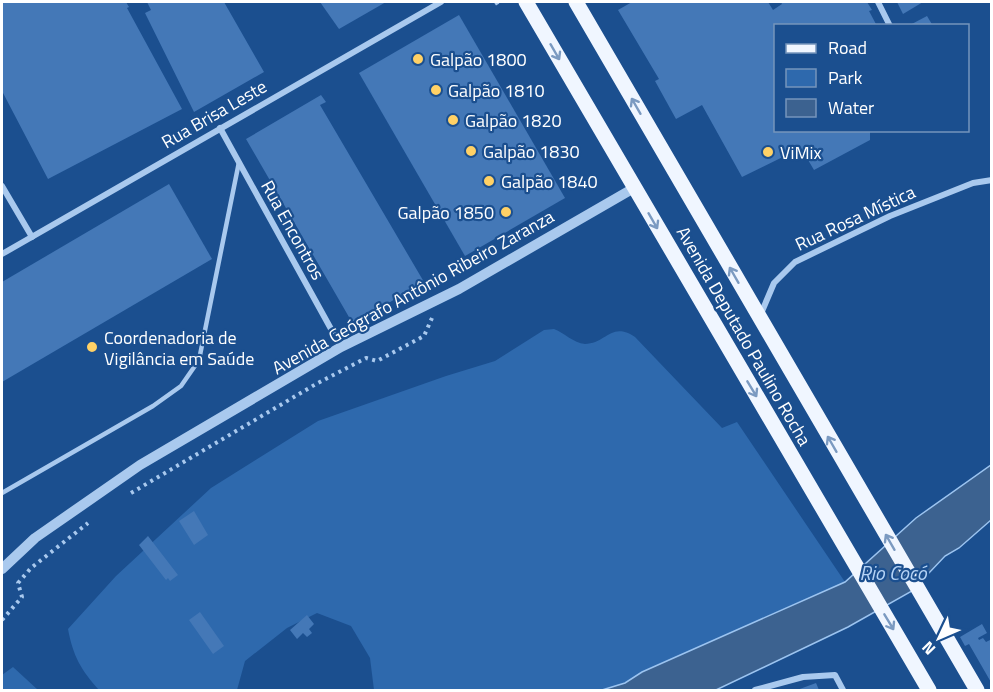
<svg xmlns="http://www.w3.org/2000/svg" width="993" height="692" font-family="'Titillium Web',sans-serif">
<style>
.green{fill:#2e69ad}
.water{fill:#3c6290;stroke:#9cc4f0;stroke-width:1.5}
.building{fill:#4478b7}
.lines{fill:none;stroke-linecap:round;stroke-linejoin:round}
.path{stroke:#a9c9ee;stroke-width:4;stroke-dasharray:3 4.5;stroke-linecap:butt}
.service{stroke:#a9c9ee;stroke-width:4.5}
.minor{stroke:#a9c9ee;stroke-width:6}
.tertiary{stroke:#a9c9ee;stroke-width:10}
.primary{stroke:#f0f6ff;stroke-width:15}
.oneway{stroke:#7b9ac1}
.poi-dot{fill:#ffd166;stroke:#1b4f8f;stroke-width:2}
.labels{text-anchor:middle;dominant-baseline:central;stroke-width:4.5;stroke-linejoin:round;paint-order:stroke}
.poi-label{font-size:18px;fill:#fff;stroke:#1b4f8f;text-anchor:start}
.street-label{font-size:18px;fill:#fff;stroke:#1b4f8f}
.water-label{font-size:20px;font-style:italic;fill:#b5d3f5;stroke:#1b4f8f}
</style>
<rect width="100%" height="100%" fill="#1b4f8f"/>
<g class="green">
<path d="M554,329C565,333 573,343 585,344C606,344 611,321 635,337L722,428L737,422L845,582L642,672L625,683L602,690H374L370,658L351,626L317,613L287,628L245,661L237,690H99C81,670 73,656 68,629L116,576L211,488L318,421L446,376L495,361L544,330Z"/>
<path d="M13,667L38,690H2V675Z"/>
</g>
<path class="water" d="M991,465V520L959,548L945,556L912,591L848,627L716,690H602L625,683L642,672L845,582L916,518Z"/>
<g class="building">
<path d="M2,2H126L129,7L127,8L182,109L48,179L2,91Z"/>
<path d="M147,2H224L264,72L194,112L145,13L151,10Z"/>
<path d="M320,2H386L339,29Z"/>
<path d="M632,2H768L773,10L782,4L781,2H867L872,10L869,11L877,26H776V130H870V140L814,170L801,148L742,177L702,105L676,119L655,81L659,79L618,10Z"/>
<path d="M897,2H923L903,14Z"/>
<path d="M459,15L565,198L465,256L359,73Z"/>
<path d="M927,16L933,26H908Z"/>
<path d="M321,95L326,102L320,105L424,282L353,324L246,139Z"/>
<path d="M169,184L212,259L2,382V282Z"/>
<path d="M194,511L208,535L194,545L179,521Z"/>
<path d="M148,536L178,575L170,581L168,578L166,580L139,545Z"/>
<path d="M200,612L224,646L213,654L189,620Z"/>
<path d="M307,615L314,624L309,629L312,633L307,637L303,633L297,639L290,630Z"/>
<path d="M982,624L987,633L978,638L979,640L983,638L986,642L992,639V684L969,644L965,646L960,637Z"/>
<path d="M816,683L819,690H797Z"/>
</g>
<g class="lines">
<g class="path">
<path d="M496,2L500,8"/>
<path d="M131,493L316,384L366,358L377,361L424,336L432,318"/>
<path d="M2,620L22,597L18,583L31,568L88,523"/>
</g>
<path class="service" d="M2,493L153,406L181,386L199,360L239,162"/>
<g class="minor">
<path d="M878,2L890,26"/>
<path d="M220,128L341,347"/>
<path d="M2,186L32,237"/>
<path d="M2,254L441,2"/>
<path d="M760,316L774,283L795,262L890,216L973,183L992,180"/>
<path d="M755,690L803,677L835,675L843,690"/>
</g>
<path class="tertiary" d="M2,569L35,538L140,465L341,347L459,289L634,188"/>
<g class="primary">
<path d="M526,2L929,690"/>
<path d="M576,2L977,690"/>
</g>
</g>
<defs><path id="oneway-shaft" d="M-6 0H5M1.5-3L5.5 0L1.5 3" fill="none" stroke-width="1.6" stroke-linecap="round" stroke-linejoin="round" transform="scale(1.5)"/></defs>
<g class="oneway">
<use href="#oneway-shaft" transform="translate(555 52) rotate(60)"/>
<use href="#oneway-shaft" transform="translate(636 106) rotate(-120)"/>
<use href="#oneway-shaft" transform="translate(653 221) rotate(60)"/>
<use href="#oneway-shaft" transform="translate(734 275) rotate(-120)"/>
<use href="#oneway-shaft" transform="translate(752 389) rotate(59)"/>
<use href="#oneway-shaft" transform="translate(832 444) rotate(-120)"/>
<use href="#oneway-shaft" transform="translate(890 542) rotate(-120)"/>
<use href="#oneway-shaft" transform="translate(889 622) rotate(59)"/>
</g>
<g class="poi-dot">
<circle cx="418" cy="59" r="6"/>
<circle cx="436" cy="90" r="6"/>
<circle cx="453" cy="120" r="6"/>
<circle cx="471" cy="151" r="6"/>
<circle cx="768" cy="152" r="6"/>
<circle cx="489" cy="181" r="6"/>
<circle cx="506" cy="212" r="6"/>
<circle cx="92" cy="347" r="6"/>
</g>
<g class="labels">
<g class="poi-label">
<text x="430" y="59">Galpão 1800</text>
<text x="448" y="90">Galpão 1810</text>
<text x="465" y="120">Galpão 1820</text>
<text x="483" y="151">Galpão 1830</text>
<text x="780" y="152">ViMix</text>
<text x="501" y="181">Galpão 1840</text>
<text x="494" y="212" text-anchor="end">Galpão 1850</text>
<text x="104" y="337">Coordenadoria de<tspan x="104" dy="21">Vigilância em Saúde</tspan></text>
</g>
<g class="street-label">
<text transform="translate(214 114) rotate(-30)">Rua Brisa Leste</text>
<text transform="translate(855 218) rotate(-25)">Rua Rosa Mística</text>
<text transform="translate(293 230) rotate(61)">Rua Encontros</text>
<text transform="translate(413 292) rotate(-29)">Avenida Geógrafo Antônio Ribeiro Zaranza</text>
<text transform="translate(744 336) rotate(60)">Avenida Deputado Paulino Rocha</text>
</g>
<g class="water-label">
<text x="893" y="572">Rio Cocó</text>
</g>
</g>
<rect width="993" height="692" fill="none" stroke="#ffffff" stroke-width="6"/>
<rect x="774" y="24" width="195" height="108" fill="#1b4f8f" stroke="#7695bc" stroke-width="1.5"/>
<rect x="786" y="44" width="30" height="9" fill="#f0f6ff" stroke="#7695bc" stroke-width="1.5"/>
<text x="828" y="54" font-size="18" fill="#ffffff">Road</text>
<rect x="786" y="69" width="30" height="18" fill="#2e69ad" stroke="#7695bc" stroke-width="1.5"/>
<text x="828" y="84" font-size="18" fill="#ffffff">Park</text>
<rect x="786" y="99" width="30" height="18" fill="#3c6290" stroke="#7695bc" stroke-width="1.5"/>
<text x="828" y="114" font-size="18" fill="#ffffff">Water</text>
<g transform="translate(939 638) rotate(226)" stroke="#1b4f8f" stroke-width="4.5" paint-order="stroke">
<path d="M0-4.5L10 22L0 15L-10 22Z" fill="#ffffff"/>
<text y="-9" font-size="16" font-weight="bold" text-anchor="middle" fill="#ffffff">N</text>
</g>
</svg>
